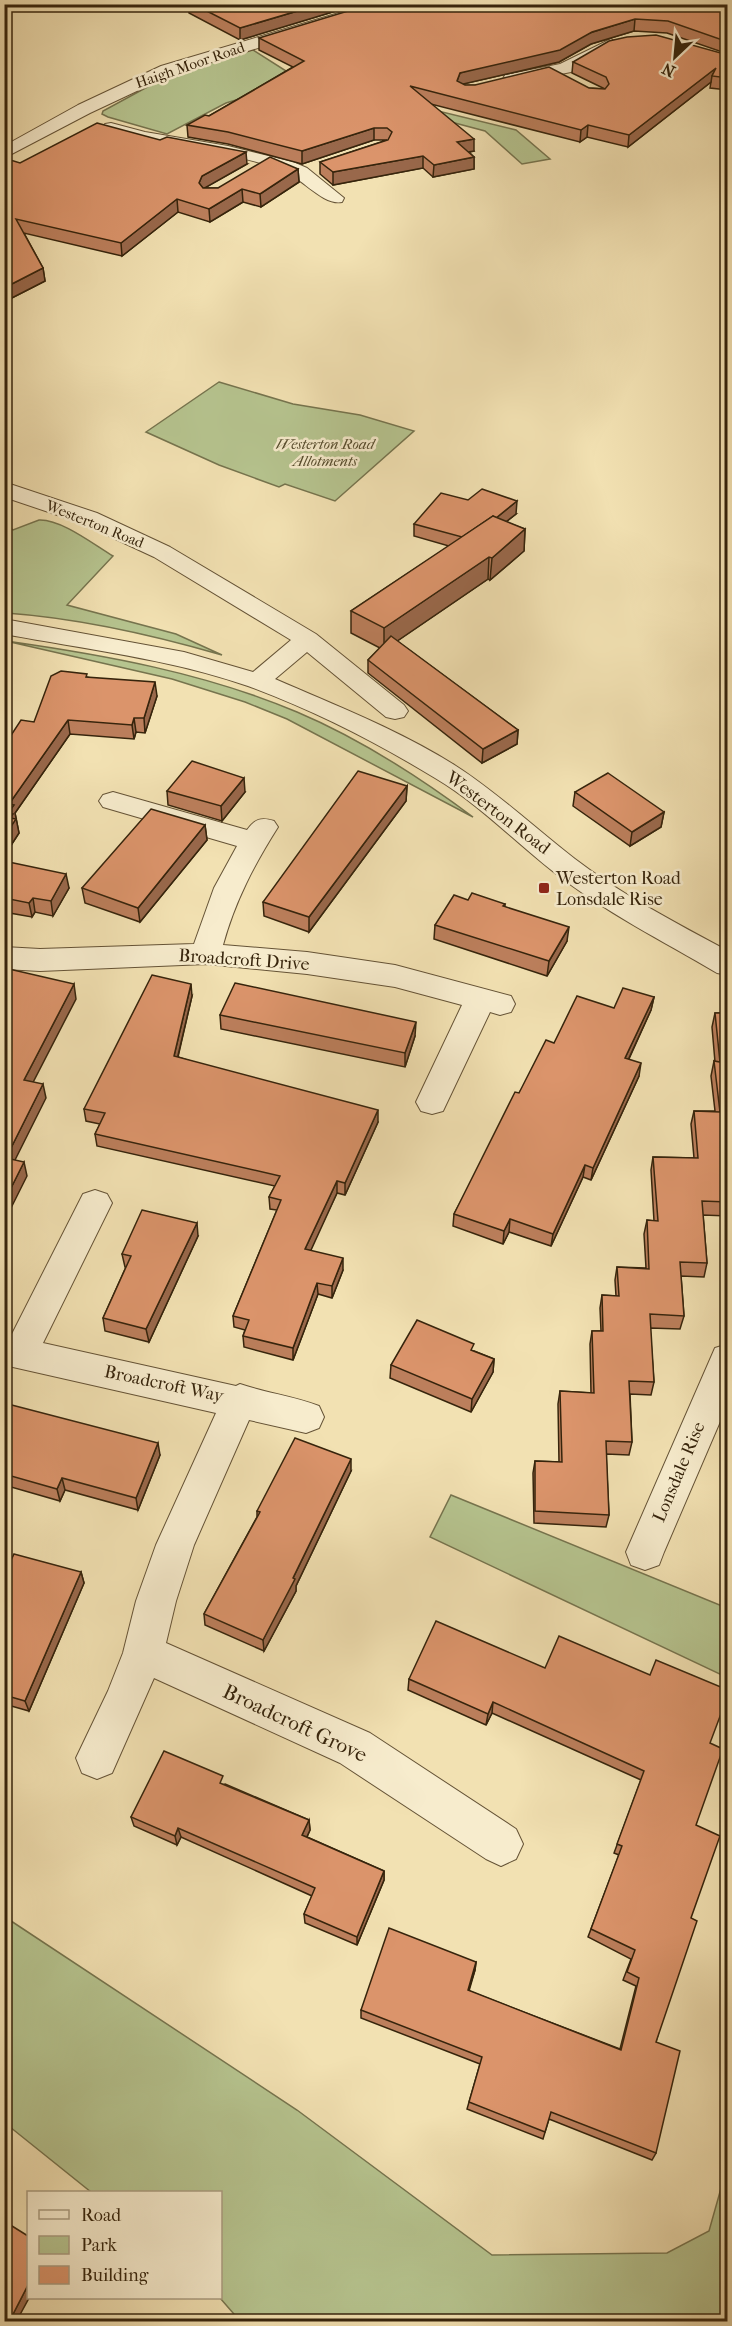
<svg xmlns="http://www.w3.org/2000/svg" width="732" height="2326" font-family="'IM FELL French Canon',serif">
<style>
.green{fill:#b6c48f;stroke:#76744e;stroke-width:1.5}
.lines{fill:none;stroke-linecap:round;stroke-linejoin:round}
.minor-casing{stroke:#655336;stroke-width:2}
.minor{fill:#f7eccd;fill-rule:evenodd}
.wall{fill:#bc7f5c;stroke:#36240c;stroke-width:1.5}
.shaded-wall{fill:#99684b;stroke:#36240c;stroke-width:1.5}
.building{fill:#db946b;stroke:#36240c;stroke-width:1.5}
.poi-dot{fill:#8f2418;stroke:#f7eccd;stroke-width:2}
.labels{text-anchor:middle;dominant-baseline:central;stroke-width:5;stroke-linejoin:round;paint-order:stroke}
.far-street-label{font-size:15px;fill:#36240c;stroke:#f7eccd}
.far-park-label{font-size:15px;font-style:italic;fill:#564c2d;stroke:#f7eccd}
.street-label{font-size:18px;fill:#36240c;stroke:#f7eccd}
.poi-label{font-size:18px;fill:#36240c;stroke:#f7eccd;text-anchor:start}
.near-street-label{font-size:21px;fill:#36240c;stroke:#f7eccd}
</style>
<rect width="100%" height="100%" fill="#f2e1b2"/>
<filter id="stains"><feTurbulence type="fractalNoise" baseFrequency=".00333" numOctaves="4"/><feColorMatrix values="0 0 0 0 .2 0 0 0 0 .09 0 0 0 0 .02 0 0 0 .5 -.17"/></filter>
<radialGradient id="worn" r=".72"><stop offset=".6" stop-color="#630" stop-opacity="0"/><stop offset="1" stop-color="#630" stop-opacity=".3"/></radialGradient>
<g class="green">
<path d="M250,48L286,71L360,92L516,130L550,159L522,164L485,131L353,96L266,91L226,103L167,134L108,117L102,114L103,111L173,73Z"/>
<path d="M219,382L293,404L360,415L414,431L335,501L285,484L279,487L219,465L146,432Z"/>
<path d="M39,520C61,519 93,544 113,556L67,605L176,634L222,655C153,635 77,618 6,613L5,525L13,530Z"/>
<path d="M6,641C105,655 205,673 297,712C361,739 418,776 473,817L287,719L245,702L172,679Z"/>
<path d="M451,1495L727,1608V1681L720,1674L430,1537Z"/>
<path d="M5,1917L297,2110L492,2255L667,2253L709,2231L727,2167V2321H240L220,2298V2192H91L5,2123Z"/>
</g>
<g class="lines">
<defs>
<g id="minor">
<path d="M369,4H394L392,7L173,74L90,113L4,158V146L78,105L161,66Z"/>
<path d="M611,39L619,44L617,47L571,72L511,84L503,79L505,75L560,64Z"/>
<path d="M111,123L145,132L228,146L293,162L307,168L344,198L342,202C323,206 301,177 282,170C226,149 163,148 105,132L102,128L105,124Z"/>
<path d="M4,482L97,513L170,547L316,634L404,705L408,711L404,717L395,719L386,717L307,652L275,679C337,706 399,730 456,766C498,793 535,828 575,859C622,895 676,923 728,951V975L717,973C663,941 605,912 555,873C515,842 479,804 435,778C376,742 313,710 248,686C170,659 85,649 4,634V619L184,652L253,672L291,640L154,557L81,523L4,497Z"/>
<path d="M113,792L247,830C255,819 261,817 274,821L278,827C254,865 235,901 223,945L307,952L395,965L511,996L515,1004L511,1012L500,1015L490,1012L443,1111L432,1114L421,1111L416,1102L462,1005L395,987L307,974L206,964L40,971L4,969V947L40,949L194,944L214,888L237,846L103,807L99,801L103,795Z"/>
<path d="M95,1190L107,1194L112,1203L43,1343L236,1386L240,1384C266,1393 293,1396 319,1406L324,1417L319,1428L306,1433L249,1420L194,1545L176,1601L166,1643L370,1733L516,1829L523,1844L516,1859L501,1866L486,1859L340,1763L154,1678L112,1773L97,1779L82,1773L76,1758L108,1691L123,1653L136,1601L156,1545L216,1413L4,1365V1335L11,1336L83,1194Z"/>
<path d="M728,1344V1403L664,1552L659,1565L645,1570L631,1565L626,1552L715,1348Z"/>
</g>
</defs>
<use href="#minor" class="minor-casing"/>
<use href="#minor" class="minor"/>
</g>
<g class="wall">
<path d="M188,4H359L240,40L189,13Z"/>
<path d="M728,4V54L667,33L634,31L591,44L559,62L463,84L465,85L589,88L605,89L572,73L573,62L728,55V90L710,88L711,82L628,147L587,137L580,142L431,104L474,151L469,152L474,157V169L433,177L423,168L333,185L320,174V162L387,140H374L302,164L228,144L188,137L187,125L209,116L293,67L259,50V38Z"/>
<path d="M20,163L247,164L204,188H218L298,169L299,182L261,207L243,202L210,222L178,212L122,256L24,233L43,268L45,281L4,302Z"/>
<path d="M516,514L506,522L525,529L524,551L490,580L488,579L397,641L518,730L517,744L482,763L368,673V660L380,648L351,633V611L449,546L414,536V524Z"/>
<path d="M87,677L157,696L145,733L136,732L134,739L70,734L15,813L19,833L4,856L34,722Z"/>
<path d="M407,786L406,801L309,932L264,916L263,902Z"/>
<path d="M167,791L245,792L222,821L168,805Z"/>
<path d="M575,792L664,812L661,827L630,846L573,806Z"/>
<path d="M205,825L207,840L140,922L85,903L82,888Z"/>
<path d="M4,861L69,888L53,916L35,912L32,917L4,912Z"/>
<path d="M468,900L505,904V907L567,941L547,976L434,939L435,925Z"/>
<path d="M192,996L178,1057L378,1122L345,1195L337,1193L310,1250L343,1270L332,1298L318,1294L293,1360L244,1347L243,1336L245,1330L234,1327L233,1316L277,1210L270,1209L269,1197L275,1186L97,1146L95,1134L100,1124L86,1121L84,1109Z"/>
<path d="M654,997L651,1010L629,1059L639,1076L591,1180L583,1177L551,1246L509,1232L503,1244L453,1226L454,1214L519,1093L554,1043L614,1008Z"/>
<path d="M715,1013H728V1216L703,1215L707,1263L704,1277L681,1276L684,1316L680,1329L650,1328L654,1382L651,1395L630,1394L632,1442L629,1455L606,1454L609,1515L606,1527L534,1523L533,1473L535,1461L559,1462L558,1404L560,1391L591,1393L590,1344L592,1331H601L600,1308L602,1295L616,1296L615,1280L617,1267L646,1268L644,1234L647,1220L654,1221L651,1170L653,1157L694,1158L691,1124L694,1111H715L711,1076L714,1061L715,1062L712,1027Z"/>
<path d="M220,1015L415,1036L405,1067L221,1029Z"/>
<path d="M198,1236L149,1342L105,1331L103,1318L126,1267H125L122,1254Z"/>
<path d="M474,1351L494,1359L493,1372L471,1412L390,1378L391,1365Z"/>
<path d="M4,1403L160,1455L138,1510L65,1490L60,1501L4,1485Z"/>
<path d="M351,1471L296,1586V1591L264,1651L205,1625L204,1614L257,1517V1511Z"/>
<path d="M81,1572L84,1583L29,1711L4,1704V1575Z"/>
<path d="M409,1679L710,1743L696,1825L691,1918L656,2042V2153L652,2160L549,2119L543,2139L467,2109L480,2064L361,2018V2010L476,1962L475,1970L469,1991L620,2049L636,1986L623,1980L631,1959L588,1937L619,1855L614,1853L641,1780L492,1713L486,1725L408,1690Z"/>
<path d="M225,1784L309,1820L310,1830L307,1837L384,1871V1880L357,1945L305,1923L304,1914L312,1896L181,1837L177,1845L134,1826L131,1817Z"/>
</g>
<g class="shaded-wall">
<path d="M321,4H359L240,40V28Z"/>
<path d="M635,19L634,31L591,44L559,62L459,85L457,81L460,73Z"/>
<path d="M716,68L712,76L711,82L628,147L629,135Z"/>
<path d="M588,125L587,137L580,142L581,130Z"/>
<path d="M374,128V140L302,164V151Z"/>
<path d="M474,139V151L457,154V142Z"/>
<path d="M246,152L247,164L203,189L199,183L202,176Z"/>
<path d="M423,156V168L333,185V172Z"/>
<path d="M474,157V169L433,177L434,165Z"/>
<path d="M298,169L299,182L261,207L260,194Z"/>
<path d="M242,189L243,202L210,222L209,209Z"/>
<path d="M177,199L178,212L122,256L121,243Z"/>
<path d="M43,268L45,281L4,302V288Z"/>
<path d="M517,501L516,514L469,551L470,539Z"/>
<path d="M525,529L524,551L490,580L492,558Z"/>
<path d="M489,557L488,579L384,650V628Z"/>
<path d="M155,682L157,696L145,733L144,718Z"/>
<path d="M134,718L136,732L134,739L132,725Z"/>
<path d="M68,720L70,734L15,813L19,833L4,856V837L9,804Z"/>
<path d="M518,730L517,744L482,763L483,749Z"/>
<path d="M244,778L245,792L222,821L221,806Z"/>
<path d="M407,786L406,801L309,932V917Z"/>
<path d="M664,812L661,827L630,846L632,832Z"/>
<path d="M205,825L207,840L140,922L138,908Z"/>
<path d="M66,874L69,888L53,916L51,901Z"/>
<path d="M33,898L35,912L32,917L29,903Z"/>
<path d="M569,927L567,941L547,976L549,961Z"/>
<path d="M74,984L76,999L27,1094L24,1080Z"/>
<path d="M191,984L192,996L175,1068L174,1056Z"/>
<path d="M654,997L651,1010L623,1071L625,1058Z"/>
<path d="M416,1022L415,1036L405,1067V1053Z"/>
<path d="M641,1063L639,1076L591,1180L593,1168Z"/>
<path d="M43,1084L46,1098L9,1172L6,1158Z"/>
<path d="M378,1110V1122L345,1195V1183Z"/>
<path d="M24,1162L27,1176L4,1222V1202Z"/>
<path d="M585,1165L583,1177L551,1246L553,1234Z"/>
<path d="M337,1181V1193L306,1261L305,1249Z"/>
<path d="M510,1219L509,1232L503,1244L504,1231Z"/>
<path d="M197,1223L198,1236L149,1342L146,1329Z"/>
<path d="M343,1258V1270L332,1298V1286Z"/>
<path d="M317,1283L318,1294L293,1360V1348Z"/>
<path d="M494,1359L493,1372L471,1412L472,1399Z"/>
<path d="M158,1443L160,1455L138,1510L136,1498Z"/>
<path d="M351,1459V1471L296,1586V1591L264,1651L263,1640Z"/>
<path d="M62,1478L65,1490L60,1501L57,1489Z"/>
<path d="M81,1572L84,1583L29,1711L25,1701Z"/>
<path d="M493,1702L492,1713L486,1725L488,1714Z"/>
<path d="M309,1820L310,1830L303,1845L302,1835Z"/>
<path d="M178,1828L181,1837L177,1845L175,1836Z"/>
<path d="M384,1871V1880L357,1945V1937Z"/>
<path d="M476,1962L475,1970L466,1998L468,1990Z"/>
<path d="M28,2285L29,2298L16,2322H9Z"/>
</g>
<g class="building">
<path d="M193,4H321L240,28Z"/>
<path d="M371,4H728V42L668,21L635,19L592,32L560,50L460,73L457,81L465,85H475L549,67L589,88L605,89L609,84L606,77L573,62L609,41L627,37L656,35L728,55V78L712,76L716,68L629,135L588,125L581,130L410,86L474,139L457,142L474,157L434,165L423,156L333,172L320,162L388,140L392,132L387,128H374L302,151L228,132L187,125L205,115L209,116L304,61L259,38Z"/>
<path d="M97,123L160,140L167,137L246,152L202,176L199,183L203,188H218L270,157L298,169L260,194L242,189L209,209L177,199L121,243L16,219L43,268L4,288V158L20,163Z"/>
<path d="M482,489L517,501L496,518L493,516L462,537L414,524L441,493L468,500Z"/>
<path d="M493,516L525,529L492,558L489,557L384,628L351,611Z"/>
<path d="M391,636L518,730L483,749L368,660Z"/>
<path d="M61,671L87,674L86,677L155,682L144,718H134L132,725L68,720L9,804L14,805L8,813L13,814L10,818L16,819L4,837V746L21,720L34,722L51,676Z"/>
<path d="M192,761L244,778L221,806L167,791Z"/>
<path d="M358,771L407,786L309,917L263,902Z"/>
<path d="M608,773L664,812L632,832L575,792Z"/>
<path d="M151,809L205,825L138,908L82,888Z"/>
<path d="M4,861L66,874L51,901L33,898L29,903L4,898Z"/>
<path d="M472,893L505,904L503,906L569,927L549,961L435,925L454,895L468,900Z"/>
<path d="M9,969L74,984L24,1080L43,1084L6,1158L24,1162L4,1202V976Z"/>
<path d="M152,975L191,984L174,1056L378,1110L345,1183L337,1181L305,1249L343,1258L332,1286L317,1283L293,1348L243,1336L249,1320L233,1316L281,1200L269,1197L280,1176L95,1134L105,1113L84,1109Z"/>
<path d="M235,983L416,1022L405,1053L220,1015Z"/>
<path d="M623,988L654,997L625,1058L641,1063L593,1168L585,1165L553,1234L510,1219L504,1231L454,1214L515,1092L519,1093L546,1040L554,1043L577,996L614,1008Z"/>
<path d="M715,1013H728V1202L702,1201L707,1263L680,1262L684,1316L650,1314L654,1382L629,1381L632,1442L606,1441L609,1515L535,1511V1461L562,1462L560,1391L594,1393L592,1331H603L602,1295L619,1296L617,1267L649,1269L647,1220L658,1221L653,1157L698,1158L694,1111L720,1112L714,1061L720,1062Z"/>
<path d="M142,1210L197,1223L146,1329L103,1318L131,1256L122,1254Z"/>
<path d="M417,1320L474,1344L471,1350L494,1359L472,1399L391,1365Z"/>
<path d="M4,1403L158,1443L136,1498L62,1478L57,1489L4,1474Z"/>
<path d="M295,1438L351,1459L293,1578L295,1579L263,1640L204,1614L260,1512L257,1511Z"/>
<path d="M14,1554L81,1572L25,1701L4,1695V1575Z"/>
<path d="M436,1621L545,1668L559,1636L650,1675L656,1660L728,1690V1695L710,1743L723,1749L696,1825L720,1836L691,1918L697,1921L656,2042L680,2051L656,2153L551,2112L545,2132L469,2102L482,2057L361,2010L389,1928L476,1962L468,1990L621,2050L639,1978L627,1972L635,1950L591,1929L622,1846L617,1844L644,1771L493,1702L488,1714L409,1679Z"/>
<path d="M164,1751L223,1776L220,1783L309,1820L302,1835L384,1871L357,1937L304,1914L315,1888L178,1828L175,1836L131,1817Z"/>
<path d="M4,2221L28,2236V2285L9,2322H4Z"/>
</g>
<rect class="poi-dot" x="538" y="882" width="12" height="12" rx="3"/>
<g class="labels">
<g class="far-street-label">
<text transform="translate(190 65) rotate(-19)">Haigh Moor Road</text>
<text transform="translate(95 524) rotate(22)">Westerton Road</text>
</g>
<g class="far-park-label">
<text x="325" y="444">Westerton Road<tspan x="325" dy="17">Allotments</tspan></text>
</g>
<g class="street-label">
<text transform="translate(498 813) rotate(37)">Westerton Road</text>
<text transform="translate(244 960) rotate(4)">Broadcroft Drive</text>
<text transform="translate(164 1384) rotate(12)">Broadcroft Way</text>
<text transform="translate(679 1472) rotate(-67)">Lonsdale Rise</text>
</g>
<g class="poi-label">
<text x="556" y="878">Westerton Road<tspan x="556" dy="21">Lonsdale Rise</tspan></text>
</g>
<g class="near-street-label">
<text transform="translate(295 1723) rotate(25)">Broadcroft Grove</text>
</g>
</g>
<rect width="732" height="2326" fill="none" stroke="#f2e1b2" stroke-width="24"/>
<rect x="6" y="6" width="720" height="2314" fill="none" stroke="#36240c" stroke-width="3"/>
<rect x="12" y="12" width="708" height="2302" fill="none" stroke="#36240c" stroke-width="1.5"/>
<rect x="27" y="2191" width="195" height="108" fill="#f7eccd" stroke="#aa9c80" stroke-width="1.5"/>
<rect x="39" y="2210" width="30" height="9" fill="#f7eccd" stroke="#aa9c80" stroke-width="1.5"/>
<text x="81" y="2221" font-size="18" fill="#36240c">Road</text>
<rect x="39" y="2236" width="30" height="18" fill="#b6c48f" stroke="#aa9c80" stroke-width="1.5"/>
<text x="81" y="2251" font-size="18" fill="#36240c">Park</text>
<rect x="39" y="2266" width="30" height="18" fill="#db946b" stroke="#aa9c80" stroke-width="1.5"/>
<text x="81" y="2281" font-size="18" fill="#36240c">Building</text>
<g transform="translate(675 57) rotate(206)" stroke="#f7eccd" stroke-width="4.5" paint-order="stroke">
<path d="M0-4.5L10 22L0 15L-10 22Z" fill="#36240c"/>
<text y="-9" font-size="16" font-weight="bold" text-anchor="middle" fill="#36240c">N</text>
</g>
<rect width="100%" height="100%" filter="url(#stains)"/>
<rect width="100%" height="100%" fill="url(#worn)"/>
</svg>
